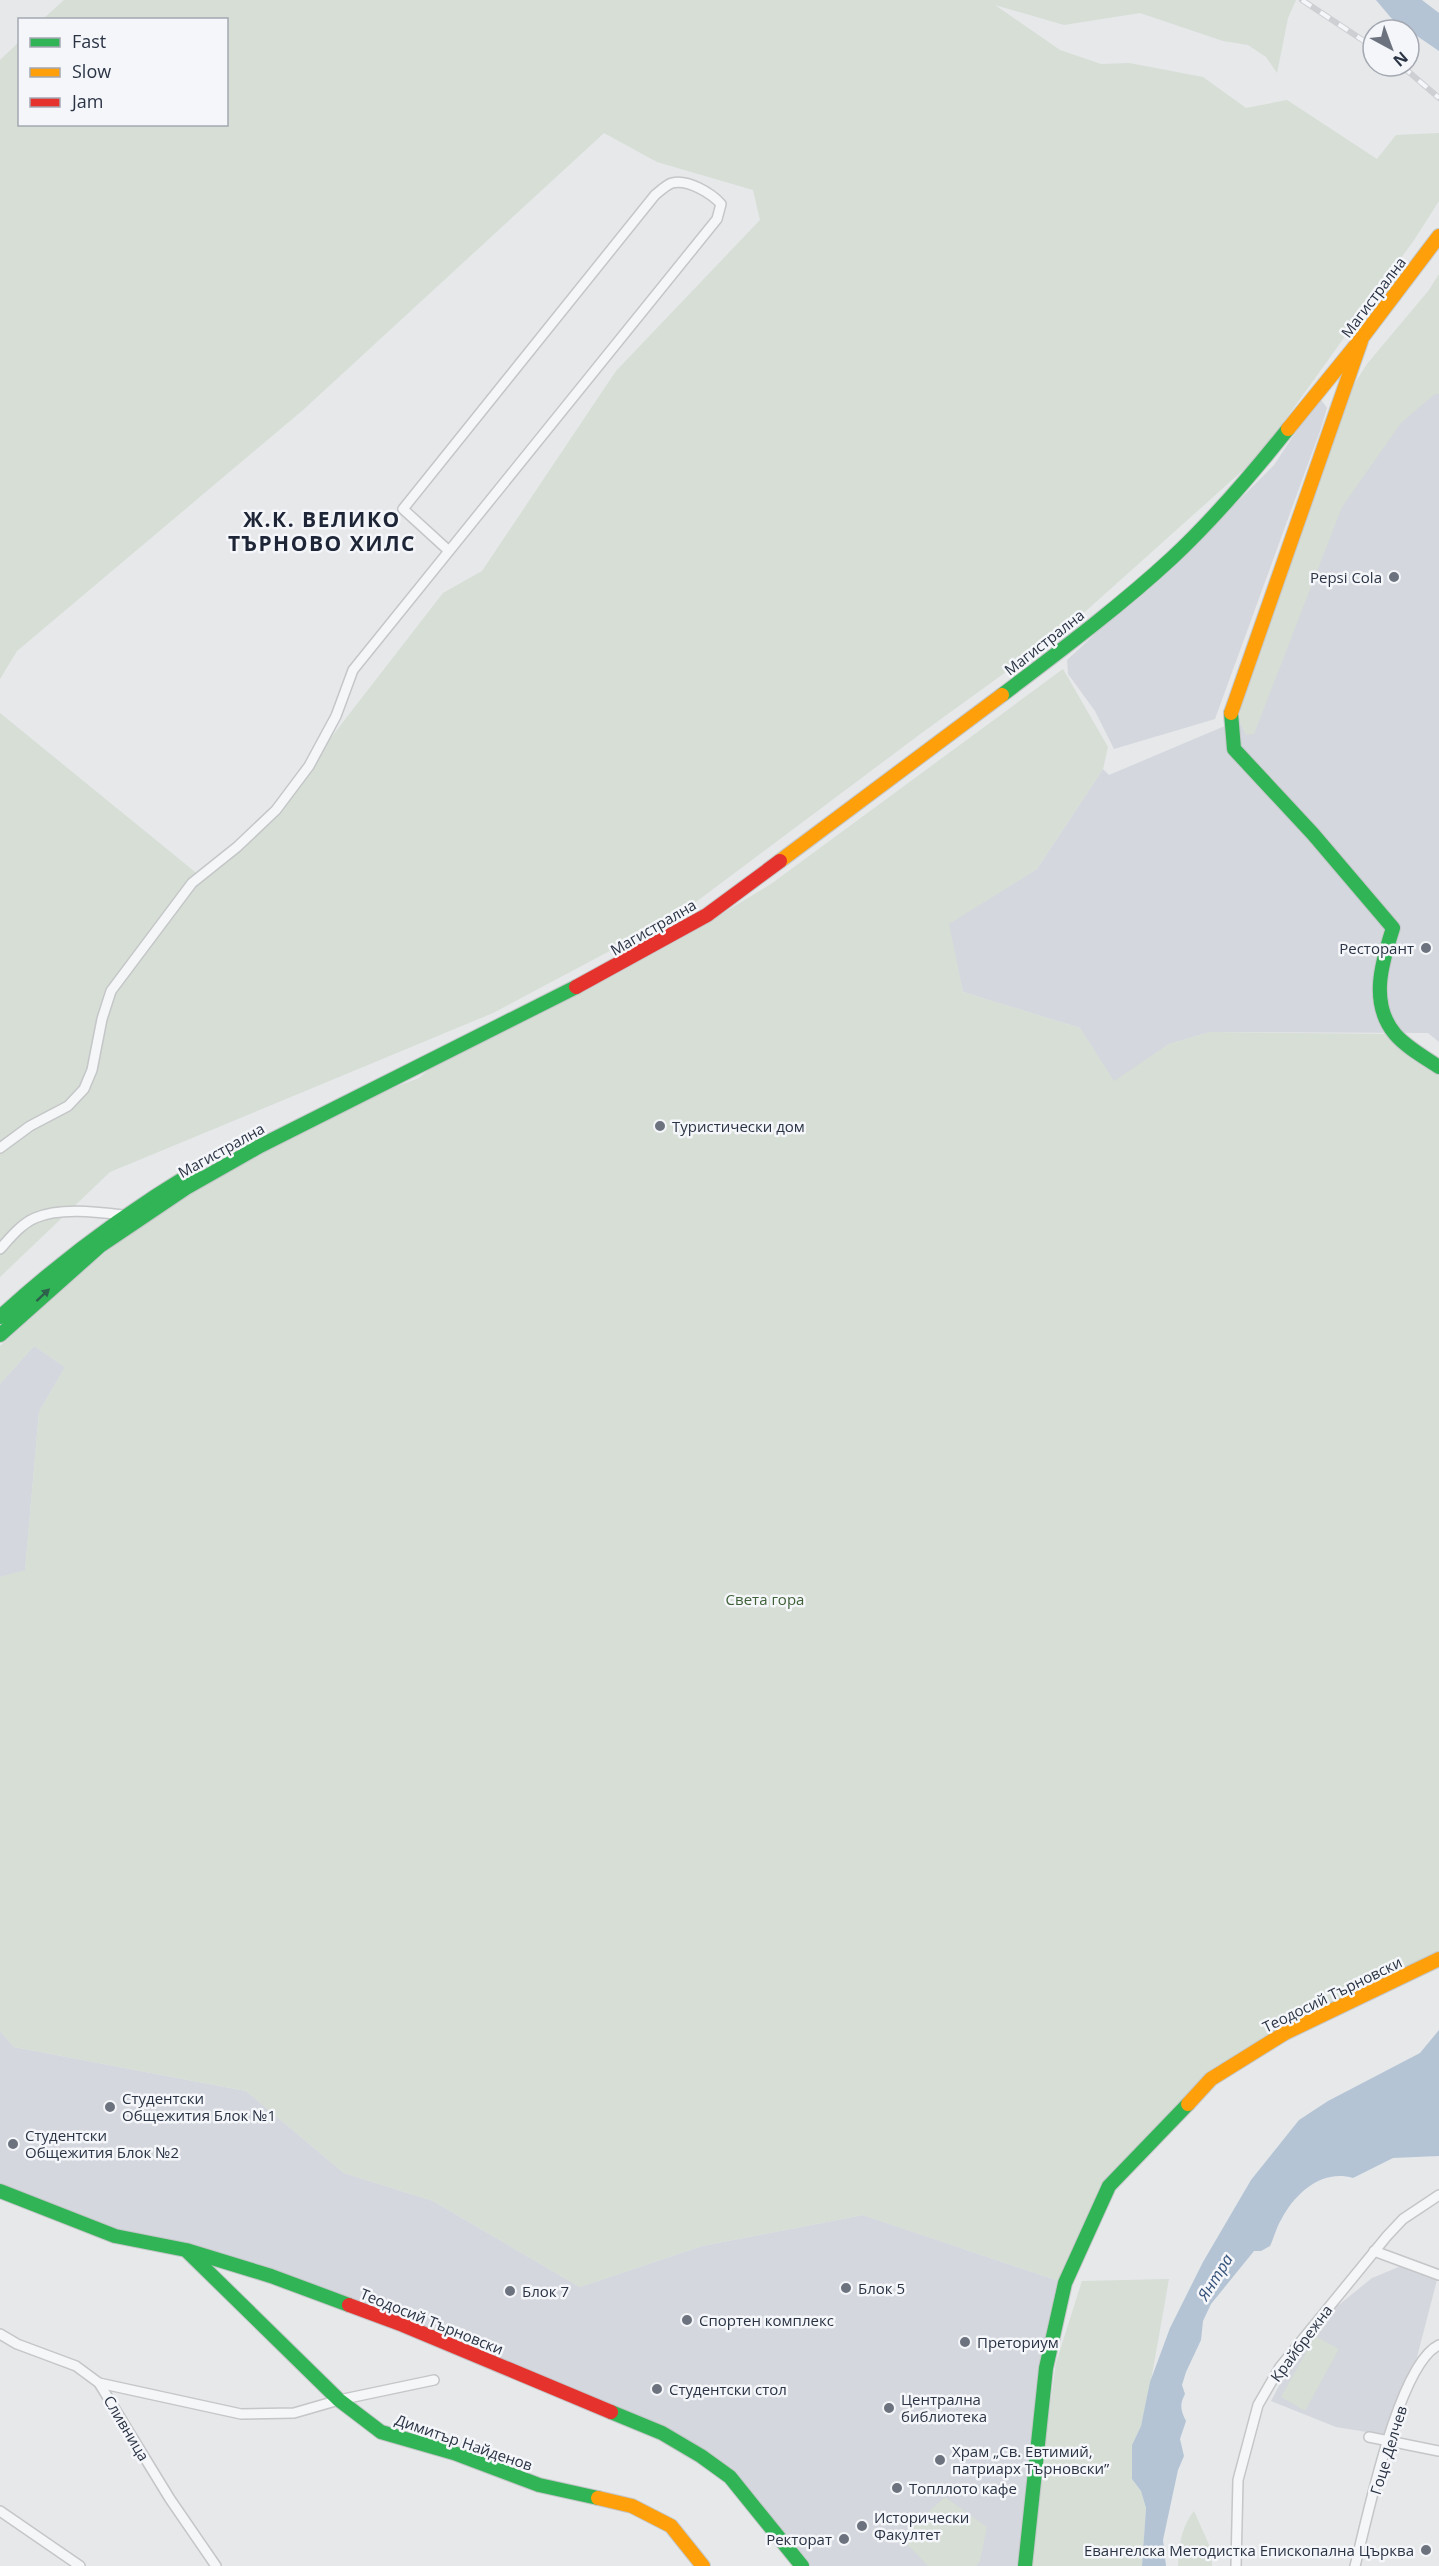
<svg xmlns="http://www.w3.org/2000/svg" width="1439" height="2566" font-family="'Open Sans',sans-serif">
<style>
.built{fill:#d4d7dd}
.green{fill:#d6ded6}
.water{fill:#b4c4d5}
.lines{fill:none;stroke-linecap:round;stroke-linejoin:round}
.street-casing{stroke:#c4c6c8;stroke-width:12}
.fast-casing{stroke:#c4c6c8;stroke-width:16}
.slow-casing{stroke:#c4c6c8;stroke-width:16}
.jam-casing{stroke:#c4c6c8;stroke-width:16}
.street{stroke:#f5f6f7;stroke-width:9}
.fast{stroke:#30b455;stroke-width:14}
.slow{stroke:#ff9f0a;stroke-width:14}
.jam{stroke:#e5322d;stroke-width:14}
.rail-casing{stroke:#cecfd2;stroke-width:6}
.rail{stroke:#f4f6f9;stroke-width:4;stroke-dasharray:11;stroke-linecap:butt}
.oneway{fill:#2d614b}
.poi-dot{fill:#6c737f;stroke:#f4f6f9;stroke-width:2}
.labels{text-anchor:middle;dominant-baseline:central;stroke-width:5;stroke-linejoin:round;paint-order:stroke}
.street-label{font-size:15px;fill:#2b3445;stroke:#f4f6f9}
.poi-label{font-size:15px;fill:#2b3445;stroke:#f4f6f9;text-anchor:start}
.park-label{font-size:15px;fill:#3f6138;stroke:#f4f6f9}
.water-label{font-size:16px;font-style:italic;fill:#34527a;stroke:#f4f6f9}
.district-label{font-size:21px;font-weight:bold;letter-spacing:1.5px;fill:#1d2536;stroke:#f4f6f9}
</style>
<rect width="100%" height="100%" fill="#e6e8ea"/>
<g class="built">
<path d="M1439,359V1042L1428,1033L1210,1032L1169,1044L1114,1082L1080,1028L963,992L948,924L1037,869L1103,769L1109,775L1239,720L1246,734L1338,494Z"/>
<path d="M1319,397L1327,408L1320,431L1215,719L1114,749L1095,711L1068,674L1067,660L1109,621L1169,570L1274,465Z"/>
<path d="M34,1346L65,1367L39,1412L25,1571L0,1577V1384Z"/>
<path d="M0,2031L14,2047L246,2091L344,2173L433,2201L580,2287L702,2246L863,2215L1065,2283L1046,2368L1025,2566H802L763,2516L701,2456L271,2276L115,2236L0,2191Z"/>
<path d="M1406,2264L1438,2276L1417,2357L1385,2435L1336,2427L1271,2401L1291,2363L1335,2308L1372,2278Z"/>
</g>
<g class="green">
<path d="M64,0H1296L1288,18L1277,73L1266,57L1248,45L1223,41L1140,13L1064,25L995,5L1060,50L1101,64L1129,63L1203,77L1246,108L1287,100L1377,159L1396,135L1439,133V201L1414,240L1260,455L1068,627L923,732L681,913L493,1013L110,1172L0,1277V713L200,876L237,847L309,766L443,593L482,571L616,371L760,220L753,190L657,162L604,133L303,410L17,651L0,679V60L19,42L20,124H226V20L43,19Z"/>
<path d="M1439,274V394H1435L1401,423L1342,507L1258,724L1254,734L1246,735L1239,720L1242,701L1342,403L1367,364L1429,290Z"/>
<path d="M1063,669L1108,747L1103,769L1037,869L949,924L963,992L1080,1028L1114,1081L1169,1044L1210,1032L1395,1034L1439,1067V1959L1211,2079L1109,2186L1065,2283L863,2215L702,2246L580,2287L433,2201L344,2173L246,2091L14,2047L0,2031V1577L25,1570L39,1412L65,1367L34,1346L0,1384V1346L93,1262L186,1192L361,1100L419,1078L438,1062L586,990L680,939L771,884Z"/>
<path d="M1169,2279L1147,2403L1141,2426L1132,2445V2479L1141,2491L1146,2508L1142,2566H1028L1056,2363L1082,2281Z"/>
<path d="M1315,2336L1339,2349L1305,2411L1281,2397Z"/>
<path d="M945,2497L987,2527L980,2561L976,2566H928L900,2537Z"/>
<path d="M1194,2511L1210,2547L1212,2566H1178C1179,2545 1181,2528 1194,2511Z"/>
</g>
<g class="water">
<path d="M1376,0H1422L1439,13V51L1392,19Z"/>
<path d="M1439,2030V2156L1393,2158L1353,2178C1322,2169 1295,2193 1281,2220C1276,2228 1274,2238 1270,2246L1261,2251H1254L1211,2304L1203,2321L1201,2340L1186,2372L1182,2385L1185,2394C1179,2405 1181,2411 1186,2421L1180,2439L1184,2456L1178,2470L1163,2540L1166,2566H1142L1146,2508L1141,2491L1132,2479V2445L1141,2426L1150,2382L1170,2328L1203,2262L1251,2180L1299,2120L1328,2101L1420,2053Z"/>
</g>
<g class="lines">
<defs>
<g id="street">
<path d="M0,1148L30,1126L68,1106L84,1089L92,1070L102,1019L111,991L192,883L237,847L276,810L309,766L336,716L353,670L717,219L721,204C711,193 688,179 672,183C666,185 660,191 655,195L403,509L449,551"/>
<path d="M0,1249C10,1238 21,1224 35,1218C60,1207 98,1212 124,1215"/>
<path d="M1374,2251L1439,2275"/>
<path d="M0,2334L17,2344L76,2366L99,2383L170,2499L216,2566"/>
<path d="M99,2383L241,2414L294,2413L339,2400L434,2380"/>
<path d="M1369,2437L1439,2451"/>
<path d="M0,2511L80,2566"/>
<path d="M1236,2566L1238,2480L1258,2405L1280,2367L1387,2236L1403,2219L1439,2195"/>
<path d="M1355,2566C1367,2520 1398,2364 1439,2345"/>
</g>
<g id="fast">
<path d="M1002,695C1060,651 1119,607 1172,558C1215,518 1252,474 1288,429"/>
<path d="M1231,713L1234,749L1313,834L1393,928C1382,962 1369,1003 1395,1034C1406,1047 1424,1057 1439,1067"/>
<path d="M0,1317C60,1262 124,1214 194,1172"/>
<path d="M0,1335L100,1246L186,1188L260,1146L576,987"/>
<path d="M0,2191L115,2236L186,2250L271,2276L349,2305"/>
<path d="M188,2252L339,2400L381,2432L454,2453L539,2485L598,2498"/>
<path d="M611,2412L662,2433L701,2456L730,2477L802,2566"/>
<path d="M1025,2566L1046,2368L1065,2283L1109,2186L1188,2104"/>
</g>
<g id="slow">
<path d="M1288,429L1361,339L1439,236"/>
<path d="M1231,713L1361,341"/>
<path d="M780,861L1002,695"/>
<path d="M1188,2104L1211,2079L1285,2033L1439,1959"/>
<path d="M598,2498L632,2506L671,2526L703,2566"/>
</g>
<g id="jam">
<path d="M576,987L707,915L780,861"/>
<path d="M349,2305L403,2325L611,2412"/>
</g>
</defs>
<use href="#street" class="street-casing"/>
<use href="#fast" class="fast-casing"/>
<use href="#slow" class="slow-casing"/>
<use href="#jam" class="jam-casing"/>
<use href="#street" class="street"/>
<use href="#fast" class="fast"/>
<use href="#slow" class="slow"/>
<use href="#jam" class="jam"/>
<defs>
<g id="rail">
<path d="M1302,0L1373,47"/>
<path d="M1402,66L1439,98"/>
</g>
</defs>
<use href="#rail" class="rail-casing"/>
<use href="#rail" class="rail"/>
</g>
<defs><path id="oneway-solid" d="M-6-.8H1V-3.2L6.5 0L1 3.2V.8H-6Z" transform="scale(1.5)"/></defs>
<use class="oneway" href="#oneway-solid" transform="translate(43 1295) rotate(-43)"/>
<g class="poi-dot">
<circle cx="1394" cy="577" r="6"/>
<circle cx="1426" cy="948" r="6"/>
<circle cx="660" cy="1126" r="6"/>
<circle cx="110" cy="2107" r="6"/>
<circle cx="13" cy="2144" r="6"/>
<circle cx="846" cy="2288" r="6"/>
<circle cx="510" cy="2291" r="6"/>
<circle cx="687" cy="2320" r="6"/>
<circle cx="965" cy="2342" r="6"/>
<circle cx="657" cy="2389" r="6"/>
<circle cx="889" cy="2408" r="6"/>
<circle cx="940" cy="2460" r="6"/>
<circle cx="897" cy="2488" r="6"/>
<circle cx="862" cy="2526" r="6"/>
<circle cx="844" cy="2539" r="6"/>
<circle cx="1426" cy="2550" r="6"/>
</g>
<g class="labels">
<g class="street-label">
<text transform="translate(1373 297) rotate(-53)">Магистрална</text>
<text transform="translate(1044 642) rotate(-38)">Магистрална</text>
<text transform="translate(653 927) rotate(-30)">Магистрална</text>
<text transform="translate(221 1150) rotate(-29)">Магистрална</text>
<text transform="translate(1332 1994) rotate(-26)">Теодосий Търновски</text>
<text transform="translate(432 2321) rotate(22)">Теодосий Търновски</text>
<text transform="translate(1301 2343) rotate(-53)">Крайбрежна</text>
<text transform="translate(127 2428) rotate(59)">Сливница</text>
<text transform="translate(464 2442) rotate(19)">Димитър Найденов</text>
<text transform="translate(1388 2450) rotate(-73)">Гоце Делчев</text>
</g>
<g class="poi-label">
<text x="1382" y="577" text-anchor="end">Pepsi Cola</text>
<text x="1414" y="948" text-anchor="end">Ресторант</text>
<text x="672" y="1126">Туристически дом</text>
<text x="122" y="2098">Студентски<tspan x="122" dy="17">Общежития Блок №1</tspan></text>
<text x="25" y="2135">Студентски<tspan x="25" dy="17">Общежития Блок №2</tspan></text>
<text x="858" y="2288">Блок 5</text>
<text x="522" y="2291">Блок 7</text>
<text x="699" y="2320">Спортен комплекс</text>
<text x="977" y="2342">Преториум</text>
<text x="669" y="2389">Студентски стол</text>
<text x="901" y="2399">Централна<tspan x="901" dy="17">библиотека</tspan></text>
<text x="952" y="2451">Храм „Св. Евтимий,<tspan x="952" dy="17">патриарх Търновски”</tspan></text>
<text x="909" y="2488">Топллото кафе</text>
<text x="874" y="2517">Исторически<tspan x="874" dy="17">Факултет</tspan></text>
<text x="832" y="2539" text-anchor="end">Ректорат</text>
<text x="1414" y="2550" text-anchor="end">Евангелска Методистка Епископална Църква</text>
</g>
<g class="park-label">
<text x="765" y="1599">Света гора</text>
</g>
<g class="water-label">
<text transform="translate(1215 2277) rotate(-58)">Янтра</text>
</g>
<g class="district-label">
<text x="322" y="519">Ж.К. ВЕЛИКО<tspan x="322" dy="24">ТЪРНОВО ХИЛС</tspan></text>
</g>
</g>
<rect x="18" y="18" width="210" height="108" fill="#f4f6f9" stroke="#a4a8b1" stroke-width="1.5"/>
<rect x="30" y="38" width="30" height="9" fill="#30b455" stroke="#a4a8b1" stroke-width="1.5"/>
<text x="72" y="48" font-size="18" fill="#2b3445">Fast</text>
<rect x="30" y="68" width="30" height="9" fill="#ff9f0a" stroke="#a4a8b1" stroke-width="1.5"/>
<text x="72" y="78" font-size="18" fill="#2b3445">Slow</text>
<rect x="30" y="98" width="30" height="9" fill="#e5322d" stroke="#a4a8b1" stroke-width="1.5"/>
<text x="72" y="108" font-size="18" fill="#2b3445">Jam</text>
<g transform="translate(1391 48) rotate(139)"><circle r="28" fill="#f4f6f9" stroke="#a4a8b1" stroke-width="1.5"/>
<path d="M0-4.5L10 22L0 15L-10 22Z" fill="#6c737f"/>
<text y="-9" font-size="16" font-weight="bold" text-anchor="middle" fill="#2b3445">N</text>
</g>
</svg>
